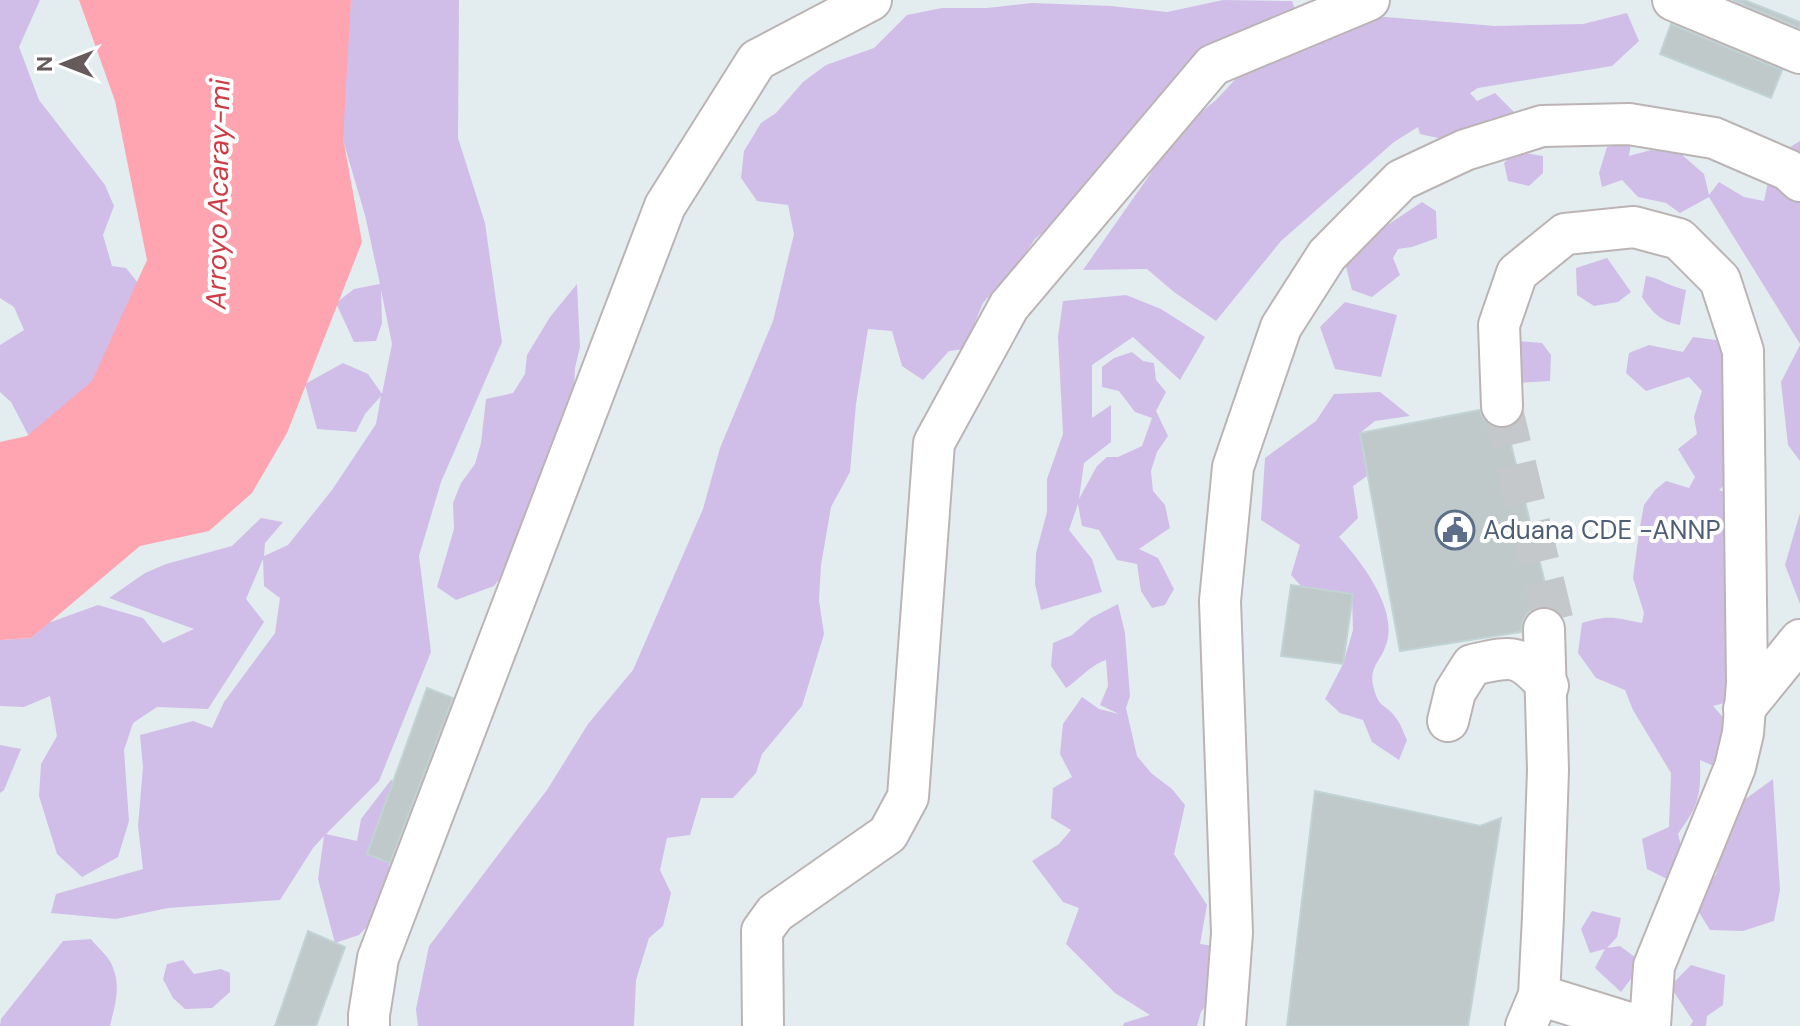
<svg xmlns="http://www.w3.org/2000/svg" width="1800" height="1026" font-family="'DM Sans',sans-serif">
<style>
.green{fill:#d0bee9}
.water{fill:#ffa4b1}
.building{fill:#c0c9ca;stroke:#c1d3d5;stroke-width:2}
.lines{fill:none;stroke-linecap:round;stroke-linejoin:round}
.minor-tunnel{stroke:#c4c8ca;stroke-width:40;stroke-dasharray:40 20;stroke-linecap:butt}
.minor-casing{stroke:#bcb4b4;stroke-width:44}
.minor{stroke:#fff;stroke-width:40}
.labels{text-anchor:middle;dominant-baseline:central;stroke-width:8;stroke-linejoin:round;paint-order:stroke}
.service-label{font-size:26px;fill:#4e5e75;stroke:#fff;text-anchor:start}
.water-label{font-size:28px;font-style:italic;fill:#cd3c46;stroke:#fff}
</style>
<rect width="100%" height="100%" fill="#e3edef"/>
<g class="green">
<path d="M0,0H40L19,47L39,100L105,185L114,206L103,235L112,266L126,268L143,289L154,358L34,446L11,402L0,392V345L24,330L14,307L0,298Z"/>
<path d="M351,0H459L458,138L485,223L502,342L441,482L419,556L431,652L379,781L326,834L357,841L361,819L391,780L410,784L422,765V792L406,808L389,844L390,887L381,912L359,935L335,943L318,879L324,836L313,848L280,900L168,908L116,919L51,913L56,894L143,869L138,826L143,767L140,735L193,721L212,728L224,702L275,633L280,598L264,586L263,559L246,599L264,622L208,709L157,707L133,723L124,750L129,821L118,857L82,877L57,854L39,796L41,764L57,736L50,696L24,707L0,706V640L31,638L48,623L98,605L143,618L163,643L194,629L109,598L145,573L166,564L232,546L261,518L283,522L265,543L264,556L288,545L332,490L376,424L381,396L365,414L356,432L317,429L305,384L343,363L368,374L382,394L392,344L381,290L382,323L376,341L354,342L336,303L354,289L380,284L365,215L340,130Z"/>
<path d="M1223,0L1292,1L1298,18L1173,85L1131,128L1092,184L1067,212L1035,239L1018,264L983,303L964,349L949,351L923,380L902,366L892,331L868,329L856,404L850,472L831,507L821,565L819,600L824,634L802,706L762,754L756,773L733,798H701L690,835L667,838L660,870L671,893L663,926L649,938L636,980L634,1026H418L416,1009L429,946L547,790L588,724L633,670L703,509L720,448L773,321L794,234L788,205L757,201L741,178L744,151L761,123L776,113L803,82L826,65L874,48L907,15L942,8H987L1032,3L1111,6L1167,12Z"/>
<path d="M1627,13L1639,41L1612,66L1478,88L1470,93L1477,101L1495,93L1516,114L1451,141L1420,134L1418,127L1394,142L1281,241L1216,321L1174,292L1147,269L1083,270L1153,170L1171,137L1216,100L1245,69L1373,16L1495,26L1583,24Z"/>
<path d="M1800,141V344L1709,197L1680,213L1666,203L1638,197L1622,180L1602,187L1599,173L1607,147L1631,143L1629,156L1651,150L1681,154L1704,174L1709,195L1719,182L1744,197L1764,201L1773,158Z"/>
<path d="M1525,153L1543,156V173L1529,186L1508,181L1504,163L1510,157Z"/>
<path d="M1422,202L1436,211L1437,238L1412,247L1398,249L1393,258L1400,275L1372,297L1352,290L1345,263L1377,232Z"/>
<path d="M1607,258L1631,292L1618,302L1594,306L1577,295L1576,268Z"/>
<path d="M1646,276C1660,278 1670,287 1686,290L1680,325C1661,322 1652,312 1642,297Z"/>
<path d="M577,284L580,347L575,368L574,391L510,565L494,586L456,600L437,587L454,529L453,503L461,483L475,464L481,443L486,399L513,393L525,374L527,355L550,317Z"/>
<path d="M1126,295L1161,309L1205,337L1180,380L1133,337L1092,365V418L1111,405V442L1084,463L1079,499L1097,466L1107,457H1118L1142,446L1152,418L1135,412L1119,391L1102,387V367L1114,358L1132,352L1143,361L1154,363L1156,380L1166,392L1156,411L1168,436L1157,452L1151,471L1153,491L1165,505L1170,528L1139,549L1158,558L1174,589L1165,605L1152,608L1141,591L1137,564L1117,560L1099,530L1082,526L1078,504L1069,530L1092,559L1102,592L1041,610L1035,584L1036,553L1047,512V479L1063,434L1058,337L1063,301Z"/>
<path d="M1345,302L1397,315L1381,377L1335,369L1320,327Z"/>
<path d="M1693,337L1723,341L1743,378L1722,394L1734,412L1744,468L1719,490L1739,498L1726,625L1734,633L1732,701L1713,706L1738,734L1716,767L1700,760C1701,796 1699,805 1678,834L1684,857L1669,880L1647,869L1642,839L1669,827L1671,773L1633,710L1625,690L1596,678L1578,653L1582,623C1609,614 1616,618 1642,623L1644,613L1633,578L1639,532L1644,505L1655,490L1666,481L1689,488L1695,477L1678,449L1697,434L1694,417L1702,391L1689,377L1646,391L1626,373L1629,353L1649,345L1683,352Z"/>
<path d="M1516,341L1542,343L1551,355L1550,381L1517,383Z"/>
<path d="M1800,345V461L1788,445L1781,382Z"/>
<path d="M1380,392L1410,416L1375,421L1360,433L1367,476L1353,486L1358,518L1339,537C1361,561 1399,610 1386,645C1381,661 1369,667 1373,685C1379,711 1385,702 1396,718C1401,724 1404,734 1407,740L1399,760L1372,742L1363,720L1340,713L1325,699L1343,664L1353,630L1352,595L1311,597L1291,575L1300,545L1261,520L1265,458L1316,421L1334,394Z"/>
<path d="M1800,513V604L1785,565Z"/>
<path d="M1118,604L1125,633L1130,696L1126,708L1137,756L1151,773L1172,789L1185,805L1174,854L1207,905L1200,944L1214,946L1219,988L1201,1012L1197,1026H1123L1124,1023L1150,1015L1115,993L1066,944L1079,908L1063,902L1032,861L1059,844L1071,830L1051,818L1053,788L1072,777L1060,754L1063,724L1082,697L1099,709L1119,714L1100,705L1108,686L1106,660C1090,665 1080,679 1066,688L1051,666L1053,643L1072,635L1091,618Z"/>
<path d="M0,745L21,749L4,790L0,793Z"/>
<path d="M1773,779L1780,890L1774,921L1743,931L1710,930L1685,890L1716,875L1729,811Z"/>
<path d="M1592,911L1621,918L1617,937L1607,948L1620,946L1643,963L1621,992L1595,968L1605,949L1590,953L1581,929Z"/>
<path d="M91,939C97,947 107,955 111,963C122,986 115,1004 110,1026H0L1,1019L63,941Z"/>
<path d="M183,960L194,974L221,969L230,973V992L212,1008L185,1009L173,998L163,979L167,964Z"/>
<path d="M1691,965L1725,975L1723,1005L1707,1016L1706,1026H1690L1693,1021L1670,986Z"/>
</g>
<path class="water" d="M79,0H351L343,138L362,242L287,433L252,493L209,531L140,546L31,638L0,640V442L27,436L92,381L147,260L115,101Z"/>
<g class="building">
<path d="M1733,0H1744L1800,22V25L1799,28Z"/>
<path d="M1671,24L1782,70L1771,98L1660,54Z"/>
<path d="M1480,410L1483,419L1491,426L1507,428L1551,608L1543,606L1531,610L1523,619L1521,632L1400,651L1360,433Z"/>
<path d="M1291,585L1353,594L1343,664L1281,656Z"/>
<path d="M427,688L453,698L390,863L367,854Z"/>
<path d="M1315,791L1480,826L1501,818L1468,1026H1287Z"/>
<path d="M308,931L345,947L316,1026H275Z"/>
</g>
<g class="lines">
<path class="minor-tunnel" d="M1502,406L1555,627L1544,629"/>
<defs>
<g id="minor">
<path d="M1673,0L1800,53"/>
<path d="M1502,406L1499,325L1517,273L1565,234L1634,227L1679,239L1720,280L1743,351L1747,683L1743,733L1735,767L1654,966L1650,1026"/>
<path d="M1744,709L1800,640"/>
<path d="M1448,721L1455,692L1472,665C1514,656 1518,653 1548,686"/>
<path d="M1539,995L1639,1026"/>
<path d="M369,1026V1015L378,958L665,206L757,60L871,0"/>
<path d="M763,1026L762,931L775,913L888,834L908,797L934,443L1009,306L1213,65L1369,0"/>
<path d="M1225,1026L1232,933L1220,601L1233,467L1281,327L1327,255L1401,180L1465,150L1542,126L1629,124L1714,138L1788,170L1800,181"/>
<path d="M1526,1026L1539,995L1543,917L1548,770L1544,629"/>
</g>
</defs>
<use href="#minor" class="minor-casing"/>
<use href="#minor" class="minor"/>
</g>
<defs>
<symbol id="civic-ring" viewBox="-11 -11 22 22"><circle r="9.5" fill="#fff" stroke="#5c6f8a" stroke-width="1.5"/><path d="M-.6-6.5H3V-4.5H.6V-3L4-1V1h2V6H-6V1h2V-1L-.6-3ZM-1.2 2.5V6h2.4V2.5Z" fill="#5c6f8a"/></symbol>
</defs>
<g fill-rule="evenodd">
<use href="#civic-ring" x="1433" y="508" width="44" height="44"/>
</g>
<g class="labels">
<g class="service-label">
<text x="1483" y="530">Aduana CDE -ANNP</text>
</g>
<g class="water-label">
<text transform="translate(218 194) rotate(-89)">Arroyo Acaray-mi</text>
</g>
</g>
<g transform="translate(64 64) rotate(270)" stroke="#ffffff" stroke-width="6" paint-order="stroke">
<path d="M0-6L14 30L0 20L-14 30Z" fill="#655b5c"/>
<text y="-12" font-size="22" font-weight="bold" text-anchor="middle" fill="#655b5c">N</text>
</g>
</svg>
